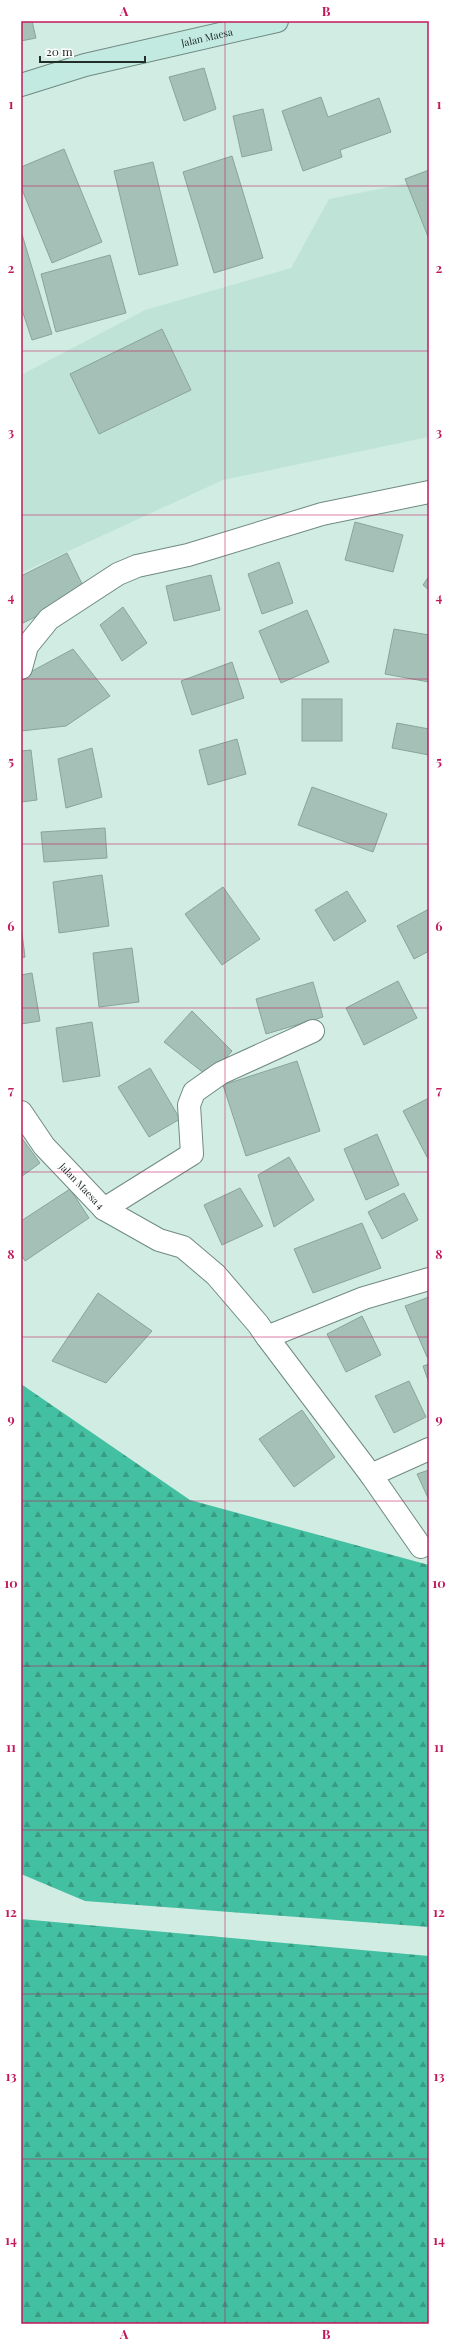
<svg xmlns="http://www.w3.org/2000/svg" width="450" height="2345" font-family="'Playfair Display',serif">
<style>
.built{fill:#bfe4d7}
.forest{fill:url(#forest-firs)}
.building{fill:#a5c0b7;stroke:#8aa49b}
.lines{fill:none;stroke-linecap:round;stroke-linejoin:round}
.street-casing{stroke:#708a81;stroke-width:24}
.secondary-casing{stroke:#708a81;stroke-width:24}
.street{stroke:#fff;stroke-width:22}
.secondary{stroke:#c2eae1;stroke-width:22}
.grid{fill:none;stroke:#c2185b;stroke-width:1;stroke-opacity:0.55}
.labels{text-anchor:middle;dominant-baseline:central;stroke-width:3;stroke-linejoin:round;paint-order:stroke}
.street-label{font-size:10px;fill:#222d2a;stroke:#fff}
.neatline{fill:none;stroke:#c2185b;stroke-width:1.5}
.grid-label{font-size:13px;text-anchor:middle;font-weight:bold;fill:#c2185b}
</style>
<defs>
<pattern id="forest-firs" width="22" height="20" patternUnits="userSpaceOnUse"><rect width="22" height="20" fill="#43c0a1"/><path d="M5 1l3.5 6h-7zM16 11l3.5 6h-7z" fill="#389c83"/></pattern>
</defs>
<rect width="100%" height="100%" fill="#d1ede3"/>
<path class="built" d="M429,179V437L223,480L21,573V375L145,310L291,268L329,199Z"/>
<g class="forest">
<path d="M21,1384L190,1500L429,1565V1927L85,1901L21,1874Z"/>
<path d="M21,1919L429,1956V2324H21Z"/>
</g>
<g class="building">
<path d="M21,21H32L36,38L21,41Z"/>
<path d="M204,68L216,109L184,121L169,77Z"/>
<path d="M321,97L328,117L379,98L391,132L340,150L342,157L303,171L282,111Z"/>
<path d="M263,109L272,150L242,157L233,116Z"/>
<path d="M64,149L102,242L52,263L21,187V167Z"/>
<path d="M232,156L263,258L214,273L183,172Z"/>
<path d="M153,162L178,265L139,275L114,171Z"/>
<path d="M429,170V239L405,179Z"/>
<path d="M21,231L52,334L32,340L21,307Z"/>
<path d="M110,255L126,313L56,332L41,274Z"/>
<path d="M162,329L191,390L99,434L70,374Z"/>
<path d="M355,522L403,535L393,572L345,560Z"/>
<path d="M67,553L86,592L21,624V576Z"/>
<path d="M279,562L293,603L262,614L248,574Z"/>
<path d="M211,575L220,610L174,621L166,586Z"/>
<path d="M429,576V590L423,585Z"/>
<path d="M123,607L147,643L122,661L100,625Z"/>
<path d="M307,610L329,662L281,683L259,631Z"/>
<path d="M394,629L429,635V682L385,674Z"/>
<path d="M73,649L110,696L66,726L21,731V677Z"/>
<path d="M232,662L244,698L192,715L181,681Z"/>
<rect x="302" y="699" width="40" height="42"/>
<path d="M397,723L429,729V755L392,748Z"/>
<path d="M237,739L246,774L208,785L199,750Z"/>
<path d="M92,748L102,797L66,808L58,759Z"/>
<path d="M31,750L37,800L21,802V751Z"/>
<path d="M312,787L387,814L373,852L298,825Z"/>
<path d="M105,828L107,858L44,862L41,832Z"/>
<path d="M102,875L109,926L59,933L53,882Z"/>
<path d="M223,887L260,939L222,965L185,914Z"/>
<path d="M347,891L366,921L334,941L315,910Z"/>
<path d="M429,909V951L414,959L397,926Z"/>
<path d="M21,925L25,957L21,958Z"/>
<path d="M132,948L139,1002L99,1007L93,953Z"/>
<path d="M32,973L40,1021L21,1024V975Z"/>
<path d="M398,981L417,1018L364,1045L346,1008Z"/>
<path d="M313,982L323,1017L266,1034L256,999Z"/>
<path d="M192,1011L232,1051L209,1077L164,1042Z"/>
<path d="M92,1022L100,1076L63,1082L56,1028Z"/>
<path d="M297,1061L320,1131L246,1156L223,1085Z"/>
<path d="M150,1068L180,1119L149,1137L118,1087Z"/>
<path d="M429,1098V1156L427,1157L403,1111Z"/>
<path d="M377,1134L399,1185L366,1200L344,1149Z"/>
<path d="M21,1137L40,1163L21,1177Z"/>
<path d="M289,1157L314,1200L274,1227L258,1175Z"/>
<path d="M240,1188L263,1226L222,1245L204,1205Z"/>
<path d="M70,1189L89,1218L25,1261L21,1254V1221Z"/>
<path d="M404,1193L418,1220L382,1239L368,1212Z"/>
<path d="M362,1223L381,1268L313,1293L294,1249Z"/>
<path d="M98,1293L152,1331L106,1383L52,1361Z"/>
<path d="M429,1297V1356L427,1357L405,1306Z"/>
<path d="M362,1316L381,1355L346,1372L327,1334Z"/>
<path d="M429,1364V1383L423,1366Z"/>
<path d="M409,1381L426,1417L394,1433L375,1396Z"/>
<path d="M302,1410L335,1457L294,1487L259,1439Z"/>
<path d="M429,1470V1500L417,1474Z"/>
</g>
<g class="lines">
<defs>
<g id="street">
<path d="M21,668L27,646L49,619L118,574L137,566L188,555L322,514L429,492"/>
<path id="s1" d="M21,1112L44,1146L104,1209L159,1240L183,1247L216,1275L258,1324L267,1337L364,1298L429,1279"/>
<path d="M104,1209L192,1154L189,1105L194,1092L221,1073L313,1031"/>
<path d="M267,1337L371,1475L429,1449"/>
<path d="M371,1475L421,1547"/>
</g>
<g id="secondary">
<path id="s2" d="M21,85L85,65L277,21"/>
</g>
</defs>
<use href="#street" class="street-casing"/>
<use href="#secondary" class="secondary-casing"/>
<use href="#street" class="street"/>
<use href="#secondary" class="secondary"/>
</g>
<path class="grid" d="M225,21V2324M21,186H429M21,351H429M21,515H429M21,679H429M21,844H429M21,1008H429M21,1172H429M21,1337H429M21,1501H429M21,1666H429M21,1830H429M21,1994H429M21,2159H429"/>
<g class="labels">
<g class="street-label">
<text stroke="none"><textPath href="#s2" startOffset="192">Jalan Maesa</textPath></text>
<text stroke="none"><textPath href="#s1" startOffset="96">Jalan Maesa 4</textPath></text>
</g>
</g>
<rect width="450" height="2345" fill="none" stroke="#ffffff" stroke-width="44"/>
<path d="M40 56v6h105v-6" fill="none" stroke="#222d2a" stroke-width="2"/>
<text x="46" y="56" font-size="12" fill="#222d2a" stroke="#ffffff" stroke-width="3" paint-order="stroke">20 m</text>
<rect x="22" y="22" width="406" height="2301" class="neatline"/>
<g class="grid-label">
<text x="124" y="16">A</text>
<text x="326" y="16">B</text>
<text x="11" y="109">1</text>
<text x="439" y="109">1</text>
<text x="11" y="273">2</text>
<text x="439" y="273">2</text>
<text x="11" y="437">3</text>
<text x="439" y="437">3</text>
<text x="11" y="602">4</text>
<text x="439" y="602">4</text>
<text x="11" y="766">5</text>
<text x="439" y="766">5</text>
<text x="11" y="931">6</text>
<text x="439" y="931">6</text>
<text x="11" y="1095">7</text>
<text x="439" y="1095">7</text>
<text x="11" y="1259">8</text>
<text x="439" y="1259">8</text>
<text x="11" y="1424">9</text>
<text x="439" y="1424">9</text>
<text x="11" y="1588">10</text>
<text x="439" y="1588">10</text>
<text x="11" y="1752">11</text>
<text x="439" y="1752">11</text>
<text x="11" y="1917">12</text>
<text x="439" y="1917">12</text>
<text x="11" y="2081">13</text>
<text x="439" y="2081">13</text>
<text x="11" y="2245">14</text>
<text x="439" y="2245">14</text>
<text x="124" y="2339">A</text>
<text x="326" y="2339">B</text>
</g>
</svg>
